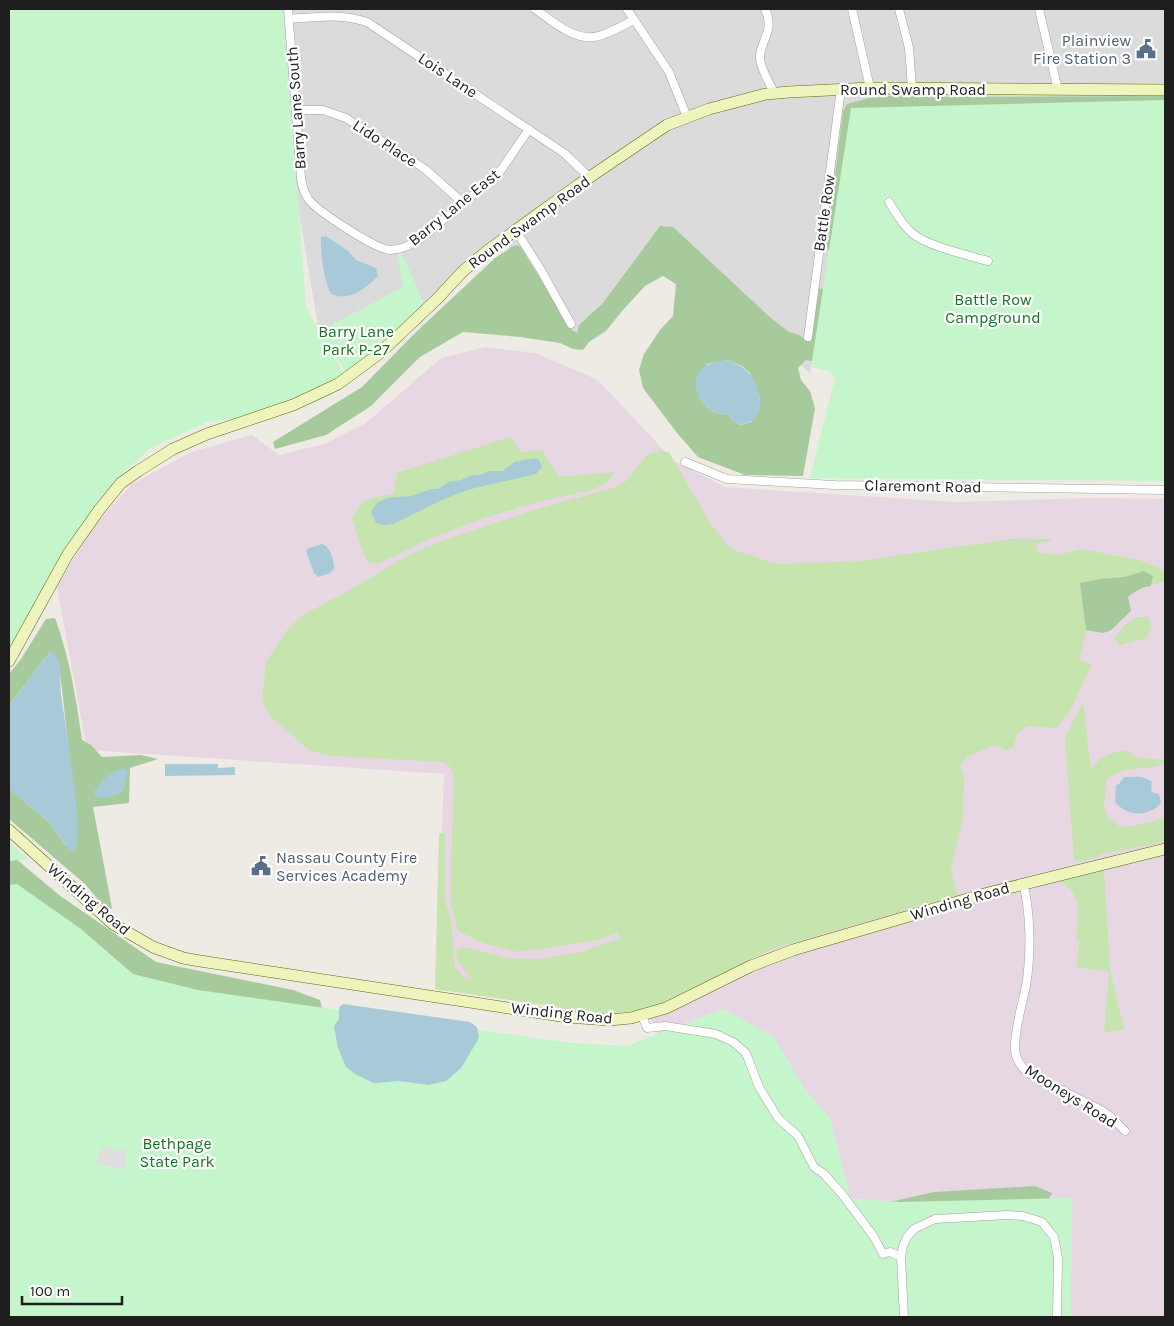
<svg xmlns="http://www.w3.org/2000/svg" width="1174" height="1326" font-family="Karla,sans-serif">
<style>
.residential{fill:#dcdbdb}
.industrial{fill:#e7d7e3}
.grass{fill:#c5e4ae}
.forest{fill:#a7ca9c;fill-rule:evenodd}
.park{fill:#c4f5cb}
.parking{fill:#dedede}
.water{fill:#a8cad8}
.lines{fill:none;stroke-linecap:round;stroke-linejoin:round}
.street-casing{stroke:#a2a2a2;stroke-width:9}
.secondary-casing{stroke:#5c6c0d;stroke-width:12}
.street{stroke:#fff;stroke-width:8}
.secondary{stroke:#eef4bc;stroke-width:11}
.labels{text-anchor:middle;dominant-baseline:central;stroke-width:4.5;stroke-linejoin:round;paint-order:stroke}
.service-label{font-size:16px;fill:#4e5e75;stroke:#fff;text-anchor:end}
.street-label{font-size:16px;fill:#1e1e1e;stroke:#fff}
.park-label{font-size:16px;fill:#147421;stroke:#fff}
</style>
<rect width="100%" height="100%" fill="#eeebe4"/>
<path class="residential" d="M283,9H1165V100L851,108L810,374L665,225L577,343L506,245L426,309L401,252L397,253L404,287L319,332L298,207Z"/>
<path class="industrial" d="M485,347L535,353L598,380L674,461L725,487L955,502L1090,498L1165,499V1317H1071L900,1202L851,1199L829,1117L723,1009L658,1034L642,1002L436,989L444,774L87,750L57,587L92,528L132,484L191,452L252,435L279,455L324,444L366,423L441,358Z"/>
<g class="grass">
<path d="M510,437L521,452L542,451L559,477L614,472L606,483L591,490L538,502L481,519L429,539L378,564L369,563L362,550L352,518L363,501L394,493L397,473Z"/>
<path d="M659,451L669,452L710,523L731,549L776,564L860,561L1011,539H1050L1051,541L1037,543L1036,552L1059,555L1081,549L1139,560L1160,568L1165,573V581L1151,586L1153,576L1144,571L1124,577L1100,579L1080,583L1086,630L1079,660L1090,663L1091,666L1069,713L1056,728L1028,726L1018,732L1013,747L1007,750L994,745L967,757L960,766L964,775L963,819L951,868L957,895L778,947C733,965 691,996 643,1009C608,1018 572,1010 537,1004C503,999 469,994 435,989L439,833L445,834V900L451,921L455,968L464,978L472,979L458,962L455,950L466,947L505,958L541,959L582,952L621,938L617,933L598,940L518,952L483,943L458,931L450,901L454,778L451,768L444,762L333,756L310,751L270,716L262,700L266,662L289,627L303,615L348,591L412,553L450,538L534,510L612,488L625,482L648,454Z"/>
<path d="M1137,617H1148L1152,627L1146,638L1119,645L1115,638L1123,627Z"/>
<path d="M1083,702L1091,771C1100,756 1107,755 1124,750L1138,758L1165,760V763C1151,770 1136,767 1122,771C1117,773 1111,776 1107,778L1104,806L1108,818L1122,828L1155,821L1165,816V842L1103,854L1084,862L1074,860L1065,738Z"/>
<path d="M1104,870L1110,969L1124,1029L1104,1033L1109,972L1076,967L1080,941L1076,939C1078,914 1084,896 1060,881L1064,878Z"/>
</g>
<g class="forest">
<path d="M921,93L944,97L1165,96V242L816,362L806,360L798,368L801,380L810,391L815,408L803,476L745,475L698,457L677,433L643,388L639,370L644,354L660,330L673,316L676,284L663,276L645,286L622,311L606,331L589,342L583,350L573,349L560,343L520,337L463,332L420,357L371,406L326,435L275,449L273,442L362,387L415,333L495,258L515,245L520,246L572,330L577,333L579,325L603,303L660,226L673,227L771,318L789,332L799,335L811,342L819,288L845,294L836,259L826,246L843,112L847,104L869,98ZM728,360L742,366L750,373L758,392L760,399L751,422L740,425L732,420L729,415L717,413L710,410L699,398L707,364Z"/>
<path d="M1144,571L1153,576L1151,586C1142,587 1135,591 1128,597L1131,611L1110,631L1103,633L1086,630L1080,583L1100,579L1124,577Z"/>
<path d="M55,618C70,659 76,698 82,740L91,745L102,757L141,755L158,759L130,768L129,803L93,807L112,908L107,910L85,884L9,819V789L50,823L65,845L71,770L59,663L50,652L9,705V674L21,659L46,619Z"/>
<path d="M9,853L59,895L156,962L293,990L320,1000L331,1045L9,1019Z"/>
<path d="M1035,1186L1052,1193L1044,1208L845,1317L890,1202L934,1192Z"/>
</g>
<g class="park">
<path d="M9,9H283L306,307L319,332L403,287L397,252H401L426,309L349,376L325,342L350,384L314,403L281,412L207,422L151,448L124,472L99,503L47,579L24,625L9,650Z"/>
<path d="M1165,100V481L810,478L835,378L829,371L811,367L851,108Z"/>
<path d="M9,842L28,859L9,861Z"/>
<path d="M17,884L81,929L133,974L198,990L571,1043L627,1046L723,1009L773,1036L805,1089L829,1117L851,1199L900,1202L1072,1198L1071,1317H9V885Z"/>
</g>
<path class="parking" d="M102,1147L127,1151L125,1170L96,1164Z"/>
<g class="water">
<path d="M326,236L348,251L356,260L376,268L378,276C366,289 348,302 331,294C324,280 320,253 321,237Z"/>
<path d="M728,360C735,363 742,366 748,372C758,382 768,412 751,421C748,423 743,423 740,425L732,420L729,415L717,413L710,410L699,398L696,388V378C702,364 713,362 728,360Z"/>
<path d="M534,458L539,460L542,467L536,474L467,490L442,500L393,524L384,525L376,523L371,512L377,503L387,498L411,496L432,489H438L448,482L461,480L472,475H481L489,471H502L515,462Z"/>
<path d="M322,544C331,547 334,561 334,569L330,573L318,577L314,573L306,551L308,548Z"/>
<path d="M51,651C55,655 58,658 59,663C61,673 60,684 61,694C64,720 86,836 74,853L65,845L50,823L9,789V705Z"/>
<path d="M165,764H218V768L235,767V775L165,776Z"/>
<path d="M126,768L128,773L123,791C114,797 104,800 95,796L94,791C104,779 110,770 126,768Z"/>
<path d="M1124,777C1135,777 1143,775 1152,782L1151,791L1154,793L1159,794L1161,803C1148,818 1127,816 1115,802L1116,785L1119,784Z"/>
<path d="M343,1004L470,1022L477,1027L479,1038L461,1068L446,1081L429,1085L399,1081L374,1083L355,1074L346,1067L338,1048L334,1026L339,1019V1007Z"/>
</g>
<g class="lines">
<defs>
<g id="street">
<path d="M288,9L301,178C302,186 304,193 309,200C319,212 375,249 390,250C401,250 410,245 419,240L499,173L529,129"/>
<path d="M535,9C551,20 573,40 594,37C608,35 621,26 634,20"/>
<path d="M627,9L669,72L687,117"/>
<path d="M765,9C776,33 759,40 760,59C761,70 770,83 774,93"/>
<path d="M852,9L870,88"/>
<path d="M899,9L909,48L912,88"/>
<path d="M1039,9L1058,90"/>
<path d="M289,19C316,17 341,13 367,22L564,153L589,177"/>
<path d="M296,110H323L346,118L425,169L463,203"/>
<path d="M889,202C896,213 902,225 912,233C927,246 967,255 988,261"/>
<path d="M515,229L542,272L571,324"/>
<path d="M808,337L841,89"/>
<path d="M685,462L727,479L835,485L1165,490"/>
<path d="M1023,883C1031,914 1031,955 1026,986C1022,1005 1014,1031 1015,1050C1016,1060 1021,1067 1028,1073L1101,1110L1111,1117L1125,1131"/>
<path d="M642,1016L647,1028L665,1026L716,1034L733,1042L746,1053L759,1087L778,1118L798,1136L814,1167L824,1174L842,1194L874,1237L883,1254L890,1252L901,1257"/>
<path d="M904,1317L901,1257L903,1246L907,1237L914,1229L935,1219L1007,1215L1023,1216L1042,1222L1054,1237L1058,1258L1057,1317"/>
</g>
<g id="secondary">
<path d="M9,661L68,554L99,510L121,483L138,471L173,449L207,434L293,405L338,384L380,353L438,298L463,271L487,251L578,185L667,125L709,109L766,94L789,92L870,88L1165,90"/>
<path d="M9,830L113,924L153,947L183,958L200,961L567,1017L609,1020L631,1018L666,1008L751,966L793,950L988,893L1165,849"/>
</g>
</defs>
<use href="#street" class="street-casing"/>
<use href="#secondary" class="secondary-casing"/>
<use href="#street" class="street"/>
<use href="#secondary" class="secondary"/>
</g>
<defs>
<symbol id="civic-bare" viewBox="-9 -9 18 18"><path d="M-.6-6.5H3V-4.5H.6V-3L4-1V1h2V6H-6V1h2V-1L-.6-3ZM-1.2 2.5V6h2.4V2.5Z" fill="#5c6f8a" stroke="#fff" stroke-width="2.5" paint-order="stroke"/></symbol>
</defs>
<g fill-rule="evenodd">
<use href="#civic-bare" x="1132" y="35" width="28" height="28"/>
<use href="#civic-bare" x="247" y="852" width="28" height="28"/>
</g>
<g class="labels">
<g class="service-label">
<text x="1131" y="40">Plainview<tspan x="1131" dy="18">Fire Station 3</tspan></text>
<text x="276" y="857" text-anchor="start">Nassau County Fire<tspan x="276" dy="18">Services Academy</tspan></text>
</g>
<g class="street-label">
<text transform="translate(448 75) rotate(34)">Lois Lane</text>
<text x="913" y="89">Round Swamp Road</text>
<text transform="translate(296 108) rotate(-94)">Barry Lane South</text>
<text transform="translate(385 143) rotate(33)">Lido Place</text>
<text transform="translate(454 207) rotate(-39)">Barry Lane East</text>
<text transform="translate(824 213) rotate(-82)">Battle Row</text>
<text transform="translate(529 222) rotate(-36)">Round Swamp Road</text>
<text transform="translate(923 486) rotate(1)">Claremont Road</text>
<text transform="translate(89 899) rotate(40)">Winding Road</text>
<text transform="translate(960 901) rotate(-16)">Winding Road</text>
<text transform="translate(562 1013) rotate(6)">Winding Road</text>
<text transform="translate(1071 1096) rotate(32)">Mooneys Road</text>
</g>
<g class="park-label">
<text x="993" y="299">Battle Row<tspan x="993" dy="18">Campground</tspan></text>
<text x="356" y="331">Barry Lane<tspan x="356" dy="18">Park P-27</tspan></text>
<text x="177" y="1143">Bethpage<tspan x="177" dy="18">State Park</tspan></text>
</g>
</g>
<rect width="1174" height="1326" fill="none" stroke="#1e1e1e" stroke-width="20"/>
<path d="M22 1296v8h100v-8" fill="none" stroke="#1e1e1e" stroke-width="2.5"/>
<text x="30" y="1296" font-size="15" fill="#1e1e1e" stroke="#ffffff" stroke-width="4" paint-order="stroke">100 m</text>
</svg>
